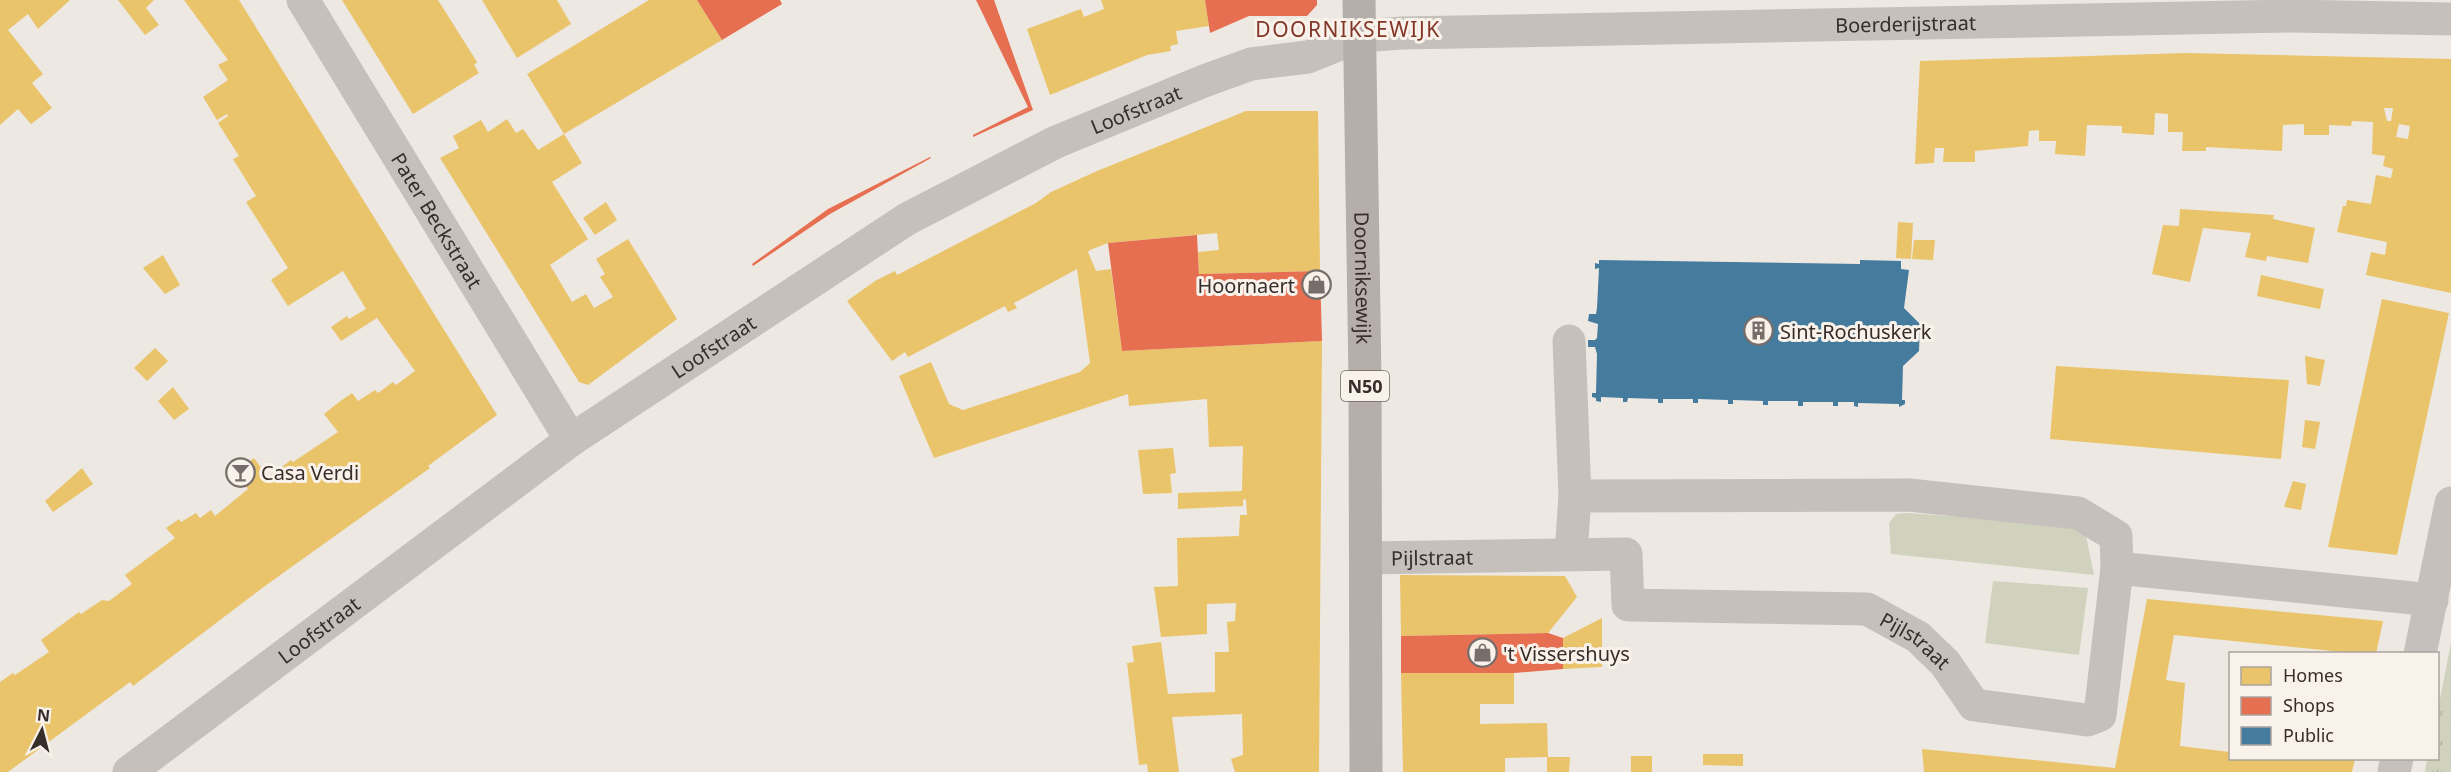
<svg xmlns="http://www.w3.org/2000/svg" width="2451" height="772" font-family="'Noto Sans',sans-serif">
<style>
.grass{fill:#d0d2be}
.park{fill:url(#park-tufts)}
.homes{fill:#e9c46a;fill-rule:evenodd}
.shops{fill:#e76f51}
.public{fill:#457b9d}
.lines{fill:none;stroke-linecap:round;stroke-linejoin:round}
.street{stroke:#c6c0bc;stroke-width:33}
.primary{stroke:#b5aeab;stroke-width:33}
.labels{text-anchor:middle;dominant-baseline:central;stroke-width:6;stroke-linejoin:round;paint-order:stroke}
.shield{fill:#f9f2eb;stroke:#716864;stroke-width:1.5}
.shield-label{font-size:18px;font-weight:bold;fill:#372d2a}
.street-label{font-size:20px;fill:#372d2a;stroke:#f9f2eb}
.poi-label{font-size:20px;fill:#372d2a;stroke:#f9f2eb;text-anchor:start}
.neighbourhood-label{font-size:21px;letter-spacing:1.5px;fill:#823627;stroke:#f9f2eb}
</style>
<defs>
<pattern id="park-tufts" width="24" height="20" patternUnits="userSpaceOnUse" patternTransform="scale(1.5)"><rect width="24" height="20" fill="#d0d2be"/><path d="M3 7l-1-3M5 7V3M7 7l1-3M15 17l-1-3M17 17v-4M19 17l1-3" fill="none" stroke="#b3b5a3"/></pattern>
</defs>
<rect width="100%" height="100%" fill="#eee8e3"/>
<g class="grass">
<path d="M1908,513L2068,525L2086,536L2094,575L1891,554L1889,523L1896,514Z"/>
<path d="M1993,581L2088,588L2079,655L1985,643Z"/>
</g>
<path class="park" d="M2451,643V772H2425L2427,759L2438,758V709Z"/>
<g class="homes">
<path d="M0,0H70L38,29L28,14L8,30L43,74L32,83L52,108L31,124L18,109L0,125Z"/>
<path d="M118,0H154L146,8L159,25L145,35Z"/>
<path d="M184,0H239L497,415L428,466L430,468L265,586L133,686L130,682L8,772H0V682L13,673L15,675L49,652L41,640L79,612L81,614L102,600L109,601L132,584L125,575L175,538L166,528L179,519L181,522L196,513L200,518L211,510L215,516L248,489L235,472L254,458L268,477L291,460L293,462L338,432L324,414L339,402L352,393L358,401L375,390L378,393L393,382L396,385L415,371L377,318L341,341L331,327L347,316L349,319L366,309L343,271L288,306L271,280L288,268L246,202L256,196L233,159L239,156L218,123L228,116L227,114L217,120L203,97L228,80L218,65L228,60Z"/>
<path d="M342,0H438L477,62L474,65L479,73L413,114Z"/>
<path d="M482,0H557L571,24L517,58Z"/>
<path d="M649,0H697L722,40L564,134L527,74Z"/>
<path d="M1101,0H1205L1209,26L1176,31L1178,44L1170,46L1171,51L1147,55L1050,95L1027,29L1081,9L1084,17L1104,9Z"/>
<path d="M2186,53L2451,59V293L2366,275L2371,252L2385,255L2387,242L2337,232L2343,206H2346L2347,200L2371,204L2376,175L2391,178L2393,169L2383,166L2385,156L2372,154L2373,122L2352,121L2351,126L2329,125V135H2304V124L2283,125L2282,151L2206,147V151H2182L2183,132H2168V114L2155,113L2154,135L2122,133V126L2087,125L2085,156L2055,154L2056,141H2039V130L2029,131L2028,146L1975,151V162H1943L1944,148H1935L1934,163L1915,164L1920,61ZM2384,108H2393L2391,121H2387ZM2399,124L2410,126L2408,139L2396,137Z"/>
<path d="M1246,111H1318L1320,271L1199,274L1198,252L1219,250L1217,233L1108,243L1090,250L1088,252L1096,271L1111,269L1122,351L1322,341L1319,772H1235L1231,759L1243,755L1242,714L1172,717L1179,772H1148L1147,764L1139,765L1127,663L1134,662L1132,646L1161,642L1168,694L1215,692V652H1229L1227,622L1235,621L1236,603L1207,604V634L1161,637L1154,587L1178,586L1177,538L1239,536L1240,515H1247L1246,499L1243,500V506L1178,509V493L1242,491L1243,446L1209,447L1207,399L1129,406L1128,394L934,458L899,376L931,362L949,404L963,410L1080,372L1090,363L1077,269L1014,303L1017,308L1008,312L1005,306L908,357L905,352L892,361L847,301L875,281L895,271L897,275L1036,203L1051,192L1097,171Z"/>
<path d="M507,119L516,133L523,129L538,150L564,134L582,163L552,182L588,239L550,265L572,302L586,294L594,308L613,297L600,277L605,274L596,259L628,239L677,319L588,385L579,382L440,158L459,148L453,136L481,120L488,132Z"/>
<path d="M606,202L617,220L595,235L583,218Z"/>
<path d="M2180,209L2274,215L2273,219L2315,228L2308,263L2267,256L2266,261L2245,257L2251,233L2203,228L2190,282L2152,274L2163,225L2179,226Z"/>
<path d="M1898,222L1913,223L1911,259L1896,258Z"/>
<path d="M1914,240H1935L1933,260L1912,259Z"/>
<path d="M163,255L180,285L165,294L143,268Z"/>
<path d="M2261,275L2324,289L2320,309L2257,296Z"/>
<path d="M2382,299L2449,313L2397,555L2328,547Z"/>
<path d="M155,348L168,361L147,381L134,368Z"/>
<path d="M2305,356L2325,360L2320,386L2307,384Z"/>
<path d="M2056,366L2289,380L2281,459L2050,439Z"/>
<path d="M173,387L189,409L174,420L158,401Z"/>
<path d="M2305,420L2320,422L2315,449L2302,447Z"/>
<path d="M1173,448L1176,473L1170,474L1172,493L1143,494L1138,450Z"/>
<path d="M82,468L93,484L53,512L45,501Z"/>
<path d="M2293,481L2306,484L2301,510L2284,507Z"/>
<path d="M1400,575L1565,576L1577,597L1548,633L1401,636Z"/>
<path d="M2147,599L2383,621L2376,654H2342V652L2174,635L2166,680L2185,683L2180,746L2230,752V759H2355L2352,772H1924L1922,749L2115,768Z"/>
<path d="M1602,618V667L1563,669V638Z"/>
<path d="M1401,673H1514V704H1480V724L1547,723L1548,757L1505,758V772H1403Z"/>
<path d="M1703,754H1743V766L1703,765Z"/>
<rect x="1631" y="756" width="21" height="16"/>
<path d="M1547,757H1570L1569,772H1547Z"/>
</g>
<g class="shops">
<path d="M697,0H780L782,4L722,40Z"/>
<path d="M976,0H994L1033,110L973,137V135L1028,107Z"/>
<path d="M1205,0H1317V5L1307,16H1249L1210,33Z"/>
<path d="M930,157L931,158L830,214L753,266L752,264L828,209Z"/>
<path d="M1197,235L1199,274L1320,271L1322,341L1122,351L1108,243Z"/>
<path d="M1548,633L1563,638V669L1514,673H1401V636Z"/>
</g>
<path class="public" d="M1599,260L1860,264V260L1901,261V269L1909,270L1904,308L1920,324L1919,351L1903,366L1902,400H1905V404L1899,407V404L1858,403V407L1854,406V402H1838V406H1833V402H1803V406H1798V401H1768V405H1763V401L1733,400V404H1728V400L1698,399V403H1693V399H1663V403H1658V399L1628,398L1627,402H1623V398L1601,397V402L1596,401V398L1592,397V393H1596L1597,354L1595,347H1588V340H1595L1597,338L1598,324L1588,321L1589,314H1596L1597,308L1599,268L1595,269V263L1599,264Z"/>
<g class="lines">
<g class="street">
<path id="s1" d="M303,0L571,440"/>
<path d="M1569,341L1575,496L1571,554"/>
<path d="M1575,496L1909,495L2078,513L2116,536L2117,568"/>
<path id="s2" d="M1366,558L1626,554L1628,605L1867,609L1918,637L1945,663L1974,705L2087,720L2100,715L2117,568L2432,600"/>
<path d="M2420,654L2451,503"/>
<path id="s3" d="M129,772L571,440L907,219L1056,142L1204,81L1251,64L1308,57L1360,36L1402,33L2291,16L2451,19"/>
<path d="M2394,772L2397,758"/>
</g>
<path class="primary" id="s4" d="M1359,0L1365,378L1366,772"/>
</g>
<defs>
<symbol id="shop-ring" viewBox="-11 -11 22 22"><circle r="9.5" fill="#f9f2eb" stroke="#776e6b" stroke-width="1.5"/><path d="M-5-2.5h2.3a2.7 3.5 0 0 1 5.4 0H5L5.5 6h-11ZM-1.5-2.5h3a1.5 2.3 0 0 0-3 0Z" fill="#776e6b"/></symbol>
<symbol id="building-ring" viewBox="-11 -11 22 22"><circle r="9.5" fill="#f9f2eb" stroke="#776e6b" stroke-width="1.5"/><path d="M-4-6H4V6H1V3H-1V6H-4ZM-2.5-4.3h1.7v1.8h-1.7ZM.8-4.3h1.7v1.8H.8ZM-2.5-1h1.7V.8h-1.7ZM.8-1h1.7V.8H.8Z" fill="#776e6b"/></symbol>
<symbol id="bar-ring" viewBox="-11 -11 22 22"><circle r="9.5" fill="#f9f2eb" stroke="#776e6b" stroke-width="1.5"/><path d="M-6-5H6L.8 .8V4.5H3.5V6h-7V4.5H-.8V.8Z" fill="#776e6b"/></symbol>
</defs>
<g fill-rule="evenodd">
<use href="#shop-ring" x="1300" y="268" width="33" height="33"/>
<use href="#building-ring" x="1742" y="314" width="33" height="33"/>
<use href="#bar-ring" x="224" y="456" width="33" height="33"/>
<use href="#shop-ring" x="1466" y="636" width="33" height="33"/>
</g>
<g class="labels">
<rect class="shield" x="1341" y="371" width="48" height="30" rx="4.5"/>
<g class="shield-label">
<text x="1365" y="386">N50</text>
</g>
<g class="street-label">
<text stroke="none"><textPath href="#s3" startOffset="1992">Boerderijstraat</textPath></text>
<text stroke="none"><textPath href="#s3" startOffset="1209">Loofstraat</textPath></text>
<text stroke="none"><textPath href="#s1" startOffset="258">Pater Beckstraat</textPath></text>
<text stroke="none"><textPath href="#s4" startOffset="278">Doorniksewijk</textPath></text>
<text stroke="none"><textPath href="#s3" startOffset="723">Loofstraat</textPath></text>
<text stroke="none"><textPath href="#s2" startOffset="66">Pijlstraat</textPath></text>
<text stroke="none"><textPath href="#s3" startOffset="237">Loofstraat</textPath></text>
<text stroke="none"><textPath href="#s2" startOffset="608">Pijlstraat</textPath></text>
</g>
<g class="poi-label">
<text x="1295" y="285" text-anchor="end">Hoornaert</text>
<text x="1780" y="331">Sint-Rochuskerk</text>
<text x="261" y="472">Casa Verdi</text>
<text x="1503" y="653">'t Vissershuys</text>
</g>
<g class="neighbourhood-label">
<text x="1348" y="29">DOORNIKSEWIJK</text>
</g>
</g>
<rect x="2229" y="652" width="210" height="108" fill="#f9f2eb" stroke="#aba39e" stroke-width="1.5"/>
<rect x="2241" y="667" width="30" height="18" fill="#e9c46a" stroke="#aba39e" stroke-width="1.5"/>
<text x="2283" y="682" font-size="18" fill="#372d2a">Homes</text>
<rect x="2241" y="697" width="30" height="18" fill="#e76f51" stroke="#aba39e" stroke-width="1.5"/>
<text x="2283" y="712" font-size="18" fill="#372d2a">Shops</text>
<rect x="2241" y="727" width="30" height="18" fill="#457b9d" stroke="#aba39e" stroke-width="1.5"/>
<text x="2283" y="742" font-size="18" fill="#372d2a">Public</text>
<g transform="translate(42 730) rotate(6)" stroke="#f9f2eb" stroke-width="4.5" paint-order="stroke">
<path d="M0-4.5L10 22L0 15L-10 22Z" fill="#372d2a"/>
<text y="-9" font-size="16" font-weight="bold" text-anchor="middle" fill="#372d2a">N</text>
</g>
</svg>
